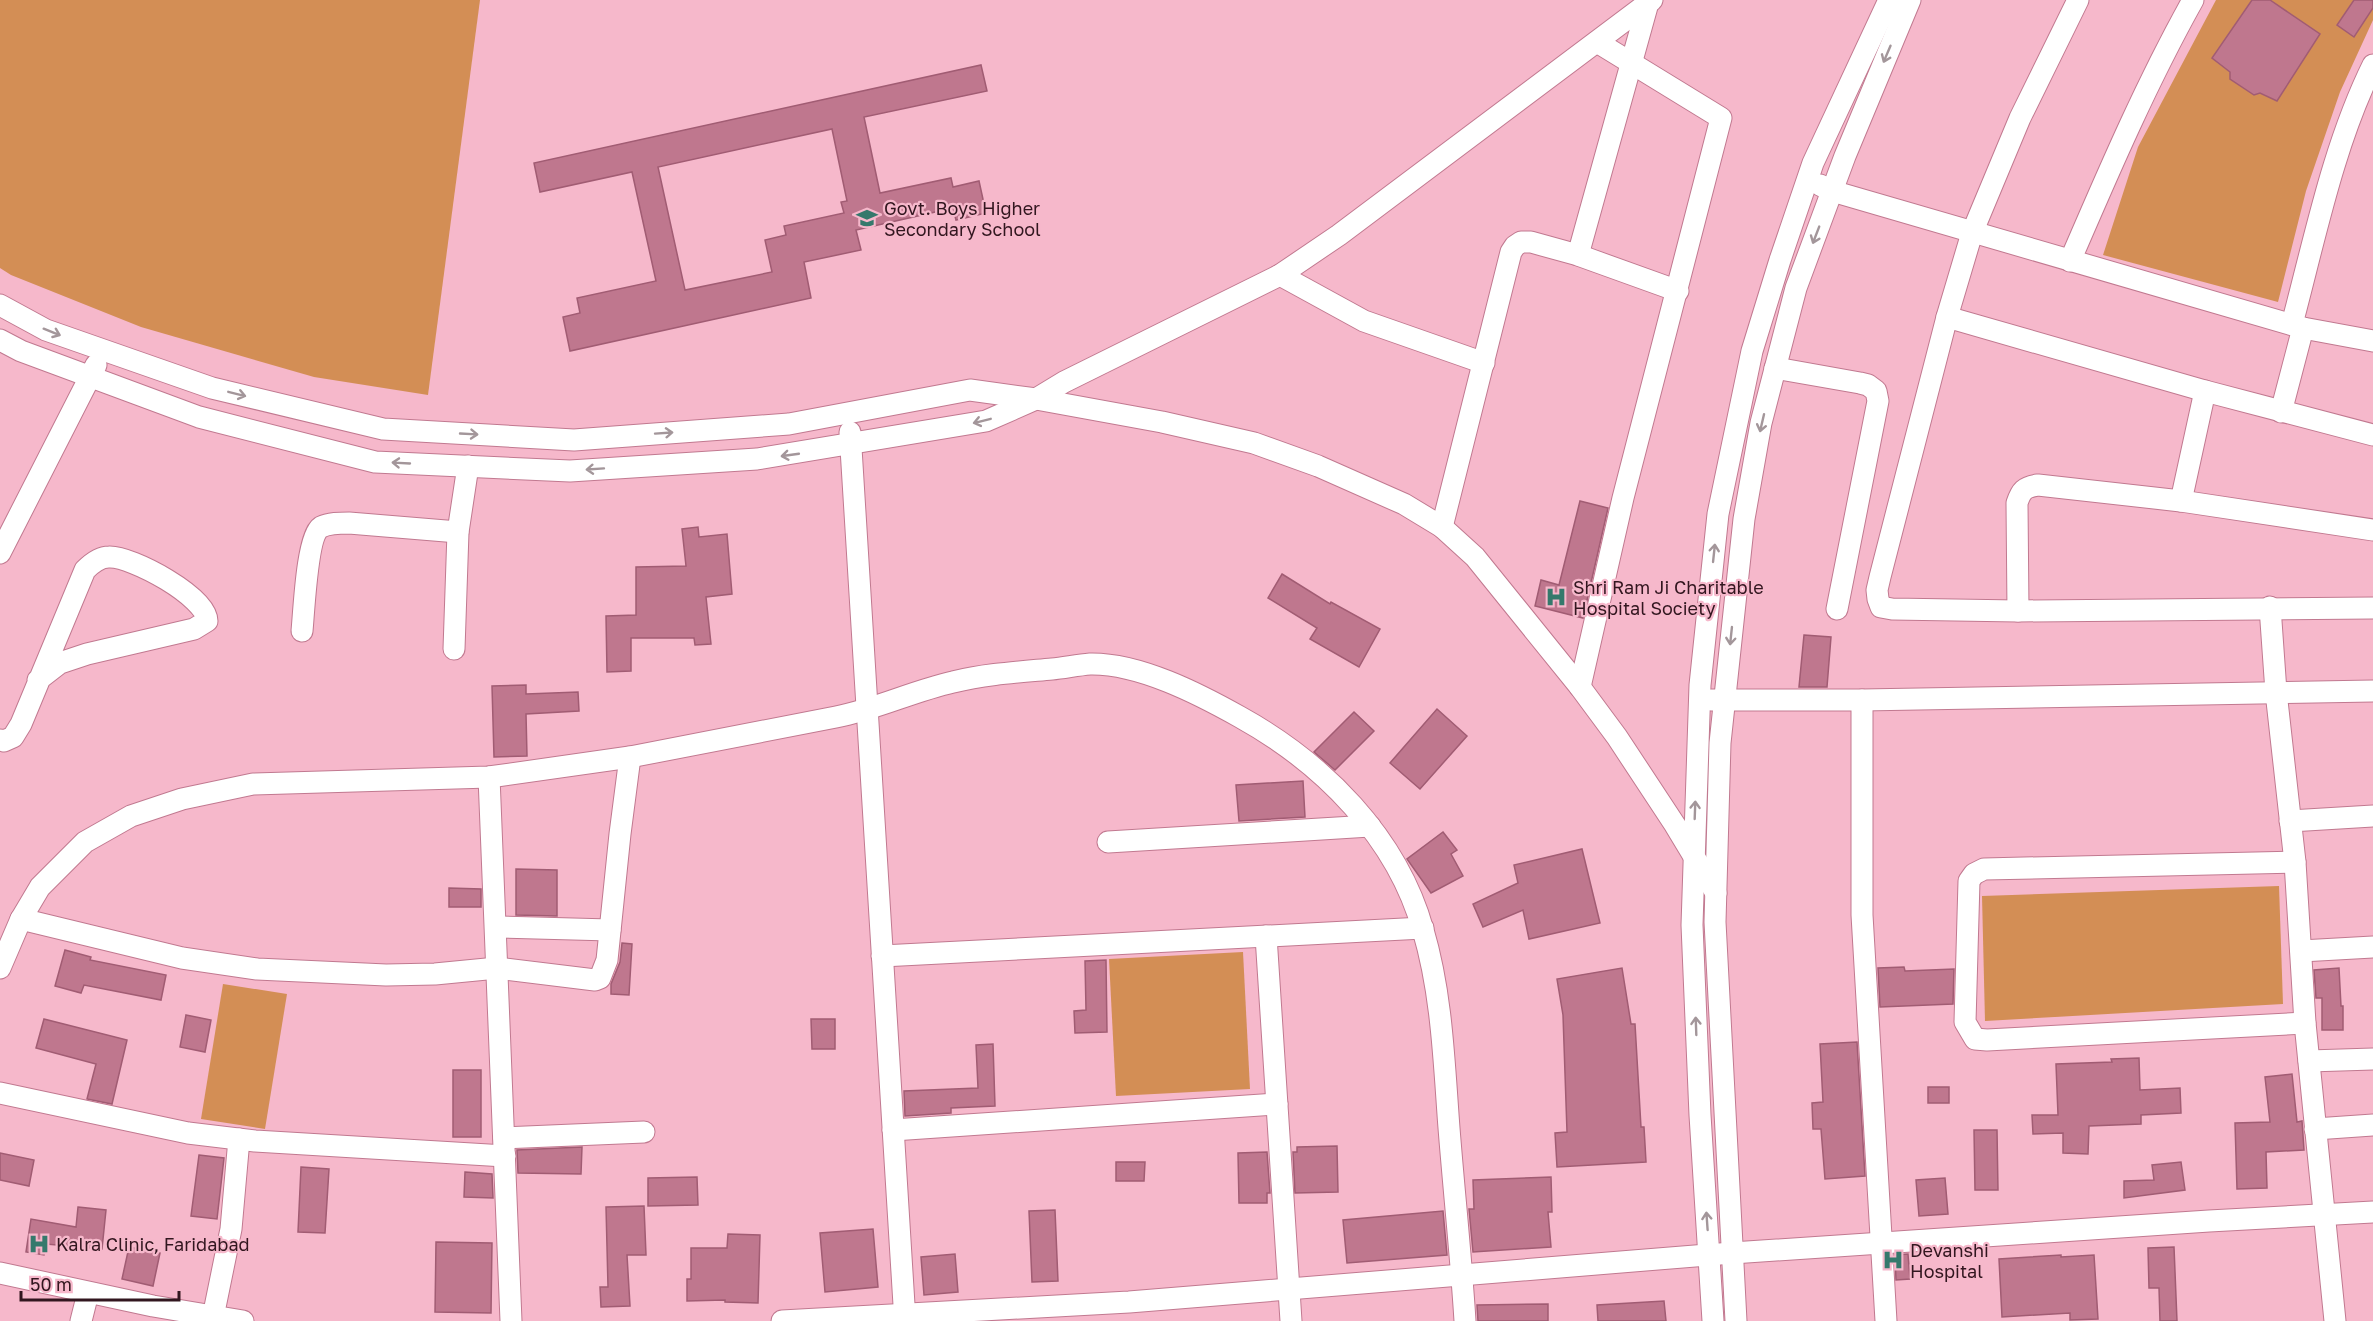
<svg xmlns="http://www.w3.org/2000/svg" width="2373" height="1321" font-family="'Golos Text',sans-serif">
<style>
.green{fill:#d38e55}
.building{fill:#bf778e;stroke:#a15c73;stroke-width:1.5;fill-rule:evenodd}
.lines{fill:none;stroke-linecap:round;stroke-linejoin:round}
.minor-casing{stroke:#c17990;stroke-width:23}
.minor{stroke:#fff;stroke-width:21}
.oneway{stroke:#a3969a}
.labels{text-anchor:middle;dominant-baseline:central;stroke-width:4.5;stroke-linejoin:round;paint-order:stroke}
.poi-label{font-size:18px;fill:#32161f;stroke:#f6b8cb;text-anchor:start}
</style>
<rect width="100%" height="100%" fill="#f6b8cb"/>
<g class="green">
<path d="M0,0H480L428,395L314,377L141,327L11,275L0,268Z"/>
<path d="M2216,0H2373V20L2340,92L2306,191L2278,302L2103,255L2138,147Z"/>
<path d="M2279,886L2283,1004L1985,1021L1982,896Z"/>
<path d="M1243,952L1250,1089L1116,1096L1109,959Z"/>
<path d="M223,984L287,994L265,1129L201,1119Z"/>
</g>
<g class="building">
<path d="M2252,0H2270L2320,34L2277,101L2260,93L2254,95L2230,79V72L2212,58Z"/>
<path d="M2354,0H2373V8L2354,37L2337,25Z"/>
<path d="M981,65L987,91L864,117L880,193L951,178L953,187L979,181L986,213L956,220L953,208L856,230L861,250L804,262L811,298L570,351L563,317L580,313L577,298L656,281L632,172L540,192L534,163ZM832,129L847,201L841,202L844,213L784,226L786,235L765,240L772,272L685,290L658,167Z"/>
<path d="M1580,501L1608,508L1583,618L1535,606L1541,580L1559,585Z"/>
<path d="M698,527L699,537L727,534L732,594L706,597L711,644L695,645L694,638H631V671L607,672L606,616L636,615V567L686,566L682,529Z"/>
<path d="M1282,574L1330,604L1331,602L1380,629L1359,667L1310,639L1317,628L1268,598Z"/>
<path d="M1804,635L1831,637L1827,687H1799Z"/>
<path d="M526,685V694L578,692L579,711L526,714L527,756L494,757L492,686Z"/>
<path d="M1437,709L1467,736L1420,789L1390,763Z"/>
<path d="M1354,712L1374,731L1335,770L1314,752Z"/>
<path d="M1303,781L1305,817L1239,821L1236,785Z"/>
<path d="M1443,832L1457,850L1451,854L1463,876L1431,893L1407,859Z"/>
<path d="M1582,849L1600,923L1529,939L1523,910L1483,927L1473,904L1518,883L1514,865Z"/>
<path d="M516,869L557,870V916L516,915Z"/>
<path d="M449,888L481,889V907H449Z"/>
<path d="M622,943L632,944L629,995L611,994V984L620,962Z"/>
<path d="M65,950L91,957L90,960L166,975L161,1000L84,985L81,993L55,986Z"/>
<path d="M1106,960L1107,1032L1075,1033L1074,1011L1086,1010L1085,961Z"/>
<path d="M1904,967L1905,971L1954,969L1953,1004L1880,1007L1878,968Z"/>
<path d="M1622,968L1631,1024H1635L1641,1127H1644L1646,1162L1557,1167L1555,1133L1567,1132L1563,1015L1557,979Z"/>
<path d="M2339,968L2341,1006H2343V1030H2322V998H2316L2314,970Z"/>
<path d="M186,1015L211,1020L205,1052L180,1047Z"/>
<path d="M44,1019L127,1040L112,1104L87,1099L96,1064L36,1048Z"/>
<path d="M811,1019H835V1049H812Z"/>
<path d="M1857,1042L1865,1176L1825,1179L1821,1129H1813L1812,1103L1823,1102L1820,1044Z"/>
<path d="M993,1044L995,1106L951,1108V1113L905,1116L904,1091L978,1088L976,1045Z"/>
<path d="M2139,1058L2140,1090L2180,1088L2181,1113L2141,1115V1124L2089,1126L2088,1154L2063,1153V1133L2033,1134L2032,1115H2058L2056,1064L2112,1062L2111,1059Z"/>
<rect x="453" y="1070" width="28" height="67"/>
<path d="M2292,1074L2297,1122L2302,1121L2304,1150L2266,1152L2267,1188L2237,1189L2235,1123L2270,1122L2265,1077Z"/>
<rect x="1928" y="1087" width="21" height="16"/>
<path d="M1974,1130H1997L1998,1190H1975Z"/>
<path d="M1337,1146L1338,1192L1295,1193L1293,1152H1297V1147Z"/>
<path d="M582,1147L581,1174L518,1173L517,1150Z"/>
<path d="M1267,1152L1270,1193H1267V1203H1239L1238,1153Z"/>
<path d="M0,1153L34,1160L29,1186L0,1180Z"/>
<path d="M199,1155L224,1158L217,1219L191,1216Z"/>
<path d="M1116,1162H1145L1144,1181H1116Z"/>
<path d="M2181,1162L2185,1190L2124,1198V1181L2154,1180L2152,1165Z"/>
<path d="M301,1167L329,1169L325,1233L298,1232Z"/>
<path d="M465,1172L492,1174L493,1198L464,1197Z"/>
<path d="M697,1177L698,1205L648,1206V1178Z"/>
<path d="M1551,1177L1552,1212H1548L1551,1247L1473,1252L1469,1209H1474L1473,1180Z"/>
<path d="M1945,1178L1948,1214L1919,1216L1916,1180Z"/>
<path d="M644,1206L646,1255H627L630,1306L601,1307L600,1287H608L606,1207Z"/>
<path d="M78,1207L106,1210L102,1249L46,1244L44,1255L26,1252L31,1219L76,1227Z"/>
<path d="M1055,1210L1058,1281L1032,1282L1029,1211Z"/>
<path d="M1443,1211L1447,1255L1347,1263L1343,1220Z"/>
<path d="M873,1229L878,1287L825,1292L820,1233Z"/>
<path d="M728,1234L760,1235L758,1303L725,1302V1300L687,1301V1279H691V1248H727Z"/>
<path d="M436,1242L492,1243L491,1313L435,1312Z"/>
<path d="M129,1247L160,1253L153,1286L122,1279Z"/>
<path d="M2174,1247L2177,1321H2160L2159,1288H2149L2148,1248Z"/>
<path d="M955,1254L958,1292L924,1295L921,1257Z"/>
<path d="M1908,1254L1910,1279L1896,1280L1895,1255Z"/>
<path d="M2061,1255V1257L2094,1255L2098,1319L2070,1320V1313L2002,1317L1999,1259Z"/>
<path d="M1664,1301L1666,1321H1598L1597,1305Z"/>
<path d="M1548,1304V1321H1478L1477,1305Z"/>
</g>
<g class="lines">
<defs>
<g id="minor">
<path d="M2078,0L2020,118L1972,233L1947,317L1880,577L1877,590L1878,599L1881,607L1892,609L2018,611L2373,608"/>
<path d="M1820,185L1832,191L2303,328L2373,341"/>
<path d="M1578,255L1648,3"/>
<path d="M2070,261C2108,173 2146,84 2193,0"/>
<path d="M1280,275L1364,321L1484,363"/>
<path d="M0,305L46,330L212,388L383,429L574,440L789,424L970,390L1036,399L1162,422L1254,443L1318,466L1404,504L1442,527L1475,557L1580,687L1617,737L1675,825L1716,893"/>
<path d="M1947,317L2205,391L2373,435"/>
<path d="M2292,324C2315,238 2333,146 2373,65"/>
<path d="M0,340L21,351L199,417L375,462L570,471L757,459L986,421L1036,399L1064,382L1280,275L1339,235L1652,0"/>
<path d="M1775,368L1860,383L1868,385L1876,391L1878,401L1837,609"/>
<path d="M2281,412L2303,328"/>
<path d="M850,432L905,1321"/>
<path d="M2181,501L2205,391"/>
<path d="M1442,527L1511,252L1515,246L1521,242H1531L1578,255L1678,291"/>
<path d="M0,553L96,365"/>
<path d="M2270,607L2276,692L2295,862L2305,1023L2335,1321"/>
<path d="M2018,611L2017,503C2021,491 2024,487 2038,485L2181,501L2373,530"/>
<path d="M302,631C304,611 307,536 321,527C329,523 340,523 349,523L458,532"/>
<path d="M454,649L458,532L468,466"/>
<path d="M1580,687L1623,498L1721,118L1597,42"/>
<path d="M1711,700H1862L2373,691"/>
<path d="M1862,700V915L1886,1321"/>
<path d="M0,740L4,741L13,737L21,724L85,570C91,564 100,557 109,557C132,556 207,597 207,621L194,629L87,654L60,663L38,680"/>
<path d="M489,777L511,1321"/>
<path d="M2290,821L2373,816"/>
<path d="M1108,842L1370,826"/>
<path d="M2295,862L1984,869L1974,874L1969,881L1965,1022L1975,1039L1987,1040L2305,1023"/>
<path d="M21,919L182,958L257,969L386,975L435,974L497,968L595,980L600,978L607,960L620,834L630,757"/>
<path d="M496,927L610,930"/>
<path d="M1266,936L1291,1321"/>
<path d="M2301,951L2373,947"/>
<path d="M882,956L1423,928"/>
<path d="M0,968L21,919L40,887L85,842L131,816L182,799L253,784L489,777L630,757L836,717C877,709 913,691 953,682C985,674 1019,672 1052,669C1064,668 1077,665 1090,664C1139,663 1199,694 1240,717C1323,763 1397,837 1423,930C1442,994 1444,1062 1449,1128C1454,1192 1461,1256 1465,1321"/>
<path d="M2309,1061L2373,1059"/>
<path d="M0,1093L188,1133L255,1141L505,1156"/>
<path d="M2315,1129L2373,1125"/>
<path d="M893,1130L1277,1104"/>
<path d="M504,1138L644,1132"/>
<path d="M0,1273L153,1306L243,1321"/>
<path d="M213,1317L231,1229L239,1139"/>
<path d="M81,1321L88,1293"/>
<path d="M782,1321L1129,1302L1732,1253L2209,1221L2373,1212"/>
<path d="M1713,1321L1700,1115L1692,925L1700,685L1718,514L1752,351L1780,260L1813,163L1889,0"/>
<path d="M1736,1321L1715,922L1720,743L1744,519L1761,423L1796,288L1845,156L1910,0"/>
</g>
</defs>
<use href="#minor" class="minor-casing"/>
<use href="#minor" class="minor"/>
</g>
<defs><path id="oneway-shaft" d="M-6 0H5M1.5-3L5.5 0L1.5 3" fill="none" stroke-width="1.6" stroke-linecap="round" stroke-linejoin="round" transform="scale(1.5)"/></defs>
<g class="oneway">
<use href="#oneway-shaft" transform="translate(1887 54) rotate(113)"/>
<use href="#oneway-shaft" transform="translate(1816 235) rotate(111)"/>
<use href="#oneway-shaft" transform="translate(52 332) rotate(22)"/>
<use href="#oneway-shaft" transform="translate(237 394) rotate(14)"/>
<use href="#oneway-shaft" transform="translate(982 421) rotate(166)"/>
<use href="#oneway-shaft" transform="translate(1762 423) rotate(103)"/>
<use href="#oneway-shaft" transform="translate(664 433) rotate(-4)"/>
<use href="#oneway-shaft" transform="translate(469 434) rotate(3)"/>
<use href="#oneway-shaft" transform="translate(790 455) rotate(172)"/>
<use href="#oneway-shaft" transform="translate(401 463) rotate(-177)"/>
<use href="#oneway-shaft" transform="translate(595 469) rotate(176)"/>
<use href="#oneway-shaft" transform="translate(1714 553) rotate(-84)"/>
<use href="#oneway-shaft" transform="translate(1731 636) rotate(96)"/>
<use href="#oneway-shaft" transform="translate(1695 810) rotate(-88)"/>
<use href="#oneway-shaft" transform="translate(1696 1026) rotate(-92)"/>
<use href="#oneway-shaft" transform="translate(1707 1221) rotate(-94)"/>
</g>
<defs>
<symbol id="school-bare" viewBox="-9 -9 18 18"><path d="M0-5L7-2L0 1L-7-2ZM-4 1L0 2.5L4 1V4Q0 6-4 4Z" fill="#35796c" stroke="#f6b8cb" stroke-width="2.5" paint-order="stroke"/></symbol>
<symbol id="hospital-bare" viewBox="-9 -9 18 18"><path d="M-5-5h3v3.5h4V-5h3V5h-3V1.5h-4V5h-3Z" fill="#35796c" stroke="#f6b8cb" stroke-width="2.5" paint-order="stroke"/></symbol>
</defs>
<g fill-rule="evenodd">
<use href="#school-bare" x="852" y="203" width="30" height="30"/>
<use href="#hospital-bare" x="1541" y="582" width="30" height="30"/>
<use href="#hospital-bare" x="24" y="1229" width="30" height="30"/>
<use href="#hospital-bare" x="1878" y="1245" width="30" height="30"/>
</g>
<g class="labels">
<g class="poi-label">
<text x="884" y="208">Govt. Boys Higher<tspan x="884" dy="21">Secondary School</tspan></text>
<text x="1573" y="587">Shri Ram Ji Charitable<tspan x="1573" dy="21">Hospital Society</tspan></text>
<text x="56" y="1244">Kalra Clinic, Faridabad</text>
<text x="1910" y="1250">Devanshi<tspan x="1910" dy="21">Hospital</tspan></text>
</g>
</g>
<path d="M21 1291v9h158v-9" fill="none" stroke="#32161f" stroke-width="3"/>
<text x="30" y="1291" font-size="18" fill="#32161f" stroke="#f6b8cb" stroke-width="4.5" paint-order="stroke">50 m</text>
</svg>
